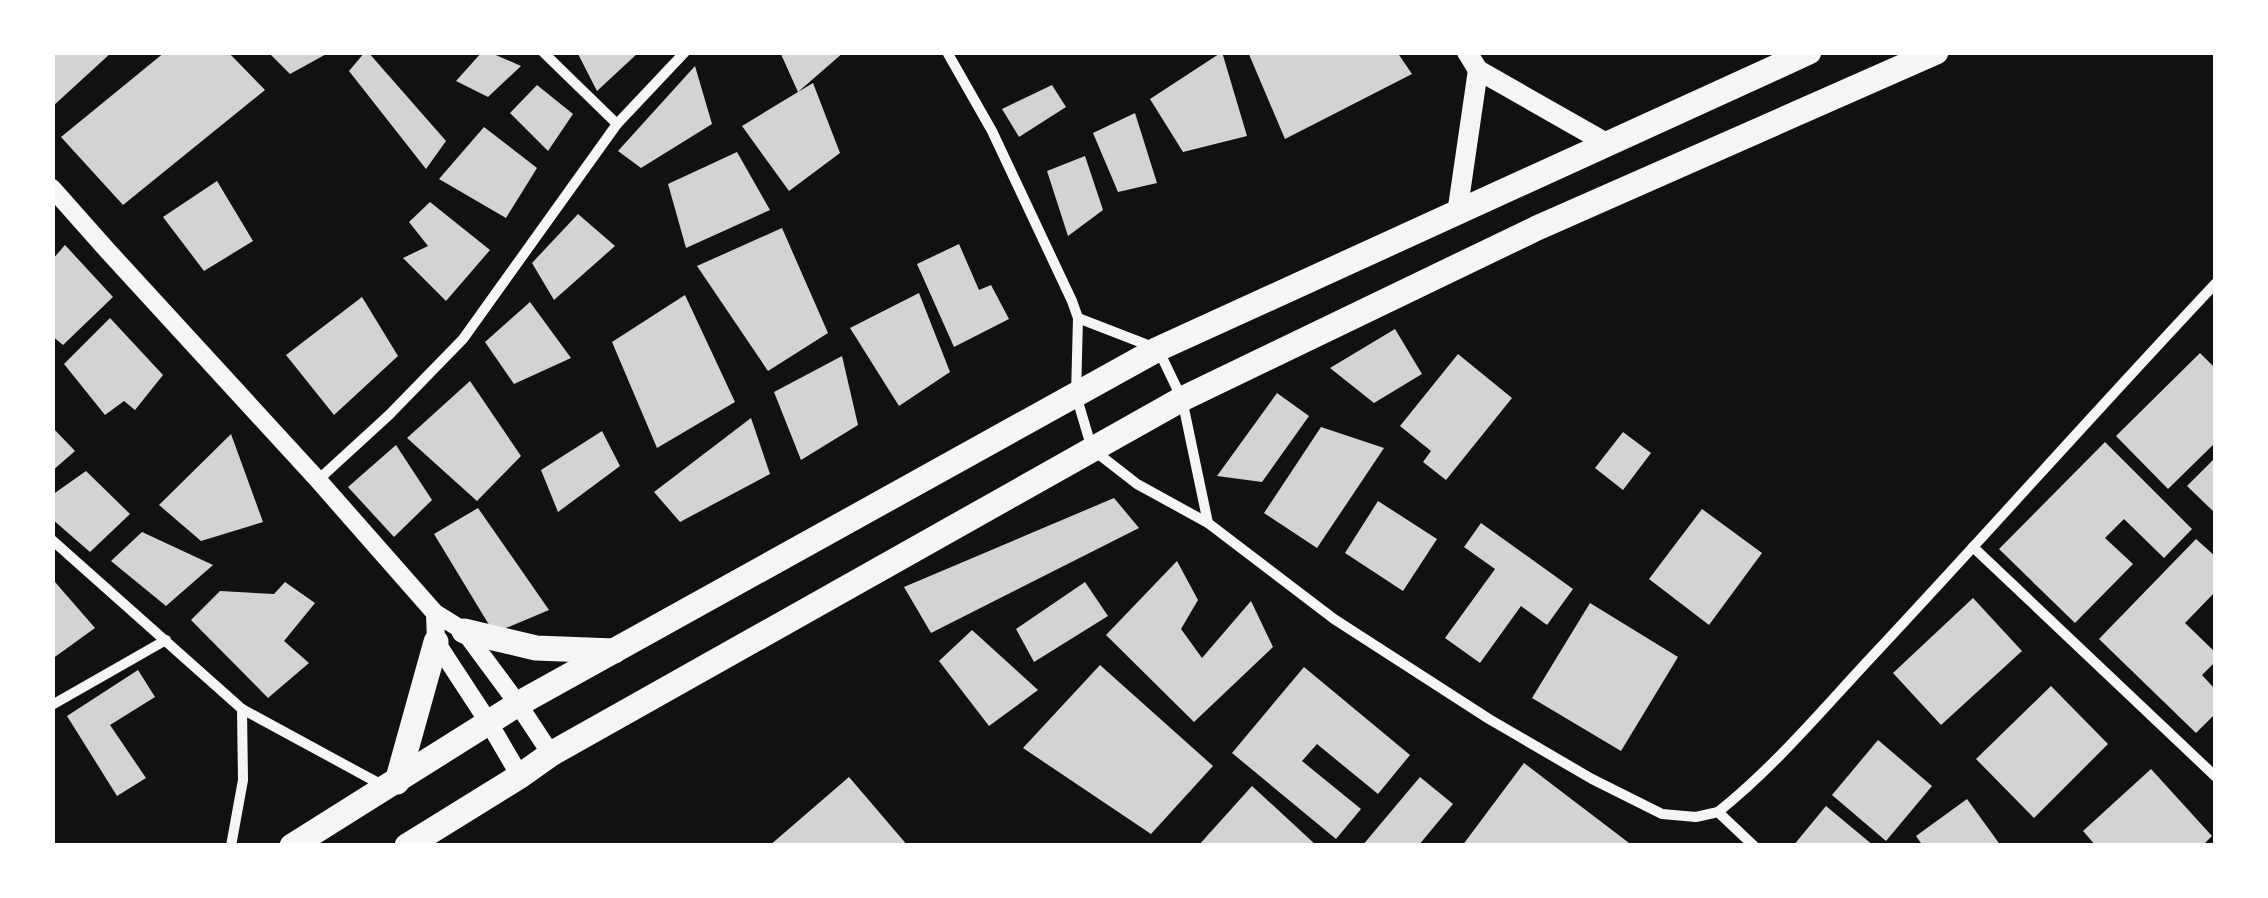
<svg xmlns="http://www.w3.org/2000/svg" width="2268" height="898" font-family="Mulish,sans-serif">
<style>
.building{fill:#d3d3d3}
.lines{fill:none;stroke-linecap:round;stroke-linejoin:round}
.minor{stroke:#f5f5f5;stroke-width:10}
.tertiary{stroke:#f5f5f5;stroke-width:18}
.secondary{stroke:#f5f5f5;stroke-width:20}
.primary{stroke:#f5f5f5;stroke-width:25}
</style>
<rect width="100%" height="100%" fill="#111"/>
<g class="building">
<path d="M52,52H112L52,107Z"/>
<path d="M165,52H228L265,90L123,205L61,137Z"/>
<path d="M268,52H330L290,74Z"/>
<path d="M365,52H368L446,141L426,169L349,71Z"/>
<path d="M482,52H489L521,66L488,97L456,81Z"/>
<path d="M577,52H639L597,91Z"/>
<path d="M780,52H844L798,92L813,83L840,153L789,191L742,126L798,92Z"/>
<path d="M1222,52L1247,136L1183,152L1150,99Z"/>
<path d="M1248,52H1397L1412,74L1285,139Z"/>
<path d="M695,66L712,124L641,168L618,151Z"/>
<path d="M537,85L573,114L548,151L510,113Z"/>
<path d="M1052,85L1066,107L1019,137L1002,109Z"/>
<path d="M1135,113L1157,183L1118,192L1093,133Z"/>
<path d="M484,127L537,168L506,218L439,179Z"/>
<path d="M737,152L770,210L686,248L668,184Z"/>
<path d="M1085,156L1103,210L1068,236L1047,171Z"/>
<path d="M217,181L253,241L204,271L163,217Z"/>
<path d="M430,202L490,250L446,301L403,258L428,246L409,222Z"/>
<path d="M578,214L615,246L554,300L532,263Z"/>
<path d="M782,228L828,333L768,371L697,266Z"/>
<path d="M959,244L979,290L991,285L1009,319L954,347L917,264Z"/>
<path d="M65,245L113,297L63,345L52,336V260Z"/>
<path d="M919,293L950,372L899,406L850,328Z"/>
<path d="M685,295L735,402L657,448L612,342Z"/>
<path d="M362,297L398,356L334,415L286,355Z"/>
<path d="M530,302L571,358L514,384L485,342Z"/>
<path d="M110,318L163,375L135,410L124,401L105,415L64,364Z"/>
<path d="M1395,329L1422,374L1374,403L1330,368Z"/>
<path d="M2200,353L2216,369V442L2168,489L2116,436Z"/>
<path d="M1458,354L1512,398L1446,480L1423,462L1431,451L1400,426Z"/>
<path d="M842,356L858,425L801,460L774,392Z"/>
<path d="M470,381L521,456L477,501L407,438Z"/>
<path d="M1277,393L1309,416L1262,482L1217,476Z"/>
<path d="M751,418L770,474L680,522L654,492Z"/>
<path d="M52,427L75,451L52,471Z"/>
<path d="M1321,427L1384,448L1317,548L1264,513Z"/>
<path d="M602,431L620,466L558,512L541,470Z"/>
<path d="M1623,432L1651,453L1623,490L1595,468Z"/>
<path d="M231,434L263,522L201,541L159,505Z"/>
<path d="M2105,442L2192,529L2164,558L2124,519L2105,538L2133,564L2075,623L1999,549Z"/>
<path d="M396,445L432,500L394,537L348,487Z"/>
<path d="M2216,457V508L2213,511L2187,486Z"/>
<path d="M86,471L130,514L90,552L52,519V495Z"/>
<path d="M1114,498L1139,528L931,633L904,587Z"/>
<path d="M1378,501L1437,539L1403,591L1345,553Z"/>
<path d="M478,508L549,610L494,633L434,534Z"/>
<path d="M1702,509L1762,553L1709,625L1649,579Z"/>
<path d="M1481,523L1573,589L1547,625L1521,606L1480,663L1445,638L1495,569L1464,547Z"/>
<path d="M142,532L213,565L166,606L111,561Z"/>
<path d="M2196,539L2216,557V591L2185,623L2216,653V661L2202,675L2213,687L2216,685V713L2196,733L2099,639Z"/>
<path d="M1177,561L1198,600L1181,629L1202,658L1251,601L1273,647L1194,722L1106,635Z"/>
<path d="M55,582L95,628L52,659V584Z"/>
<path d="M285,582L315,603L284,641L309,663L268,698L191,620L220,591L274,594Z"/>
<path d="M1085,582L1108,616L1034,662L1016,629Z"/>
<path d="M1973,598L2022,651L1941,725L1893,673Z"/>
<path d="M1590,603L1678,657L1621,751L1532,698Z"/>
<path d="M972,630L1038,690L989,726L939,661Z"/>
<path d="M1100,665L1213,766L1151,834L1023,748Z"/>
<path d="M1304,667L1410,755L1378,794L1317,744L1302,761L1361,809L1336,839L1232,753Z"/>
<path d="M138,670L155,697L110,725L146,778L117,796L67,716Z"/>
<path d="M2051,686L2108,744L2034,818L1976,759Z"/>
<path d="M1878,740L1932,786L1886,841L1832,795Z"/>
<path d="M1524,763L1633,846H1462Z"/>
<path d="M2151,769L2212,836L2202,846H2096L2083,831Z"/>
<path d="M849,777L908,846H769Z"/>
<path d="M1420,777L1453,804L1418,846H1362Z"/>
<path d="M1252,786L1317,846H1198Z"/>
<path d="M1967,799L2001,846H1923L1916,836Z"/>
<path d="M1826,806L1874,846H1793Z"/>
</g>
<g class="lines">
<g class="minor">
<path d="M543,52L617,124"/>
<path d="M947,52L992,131L1072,301L1078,318L1076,395L1092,449L1137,484L1208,523L1334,619L1489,719L1592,779L1662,814L1696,817L1718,812L1754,846"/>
<path d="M1078,318L1158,349L1182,399L1208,523"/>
<path d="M318,480L389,415L463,339L617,124L685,52"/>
<path d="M52,540L242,709L382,785"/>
<path d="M1973,547L2216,777"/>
<path d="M52,705L166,640"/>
<path d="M1718,812C1777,765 1827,704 1879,649C1992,528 2102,404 2216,283"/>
<path d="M231,846L243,780L242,709"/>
</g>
<g class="tertiary">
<path d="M52,188L107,250L318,480L435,613L464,631L518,704L551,754"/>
<path d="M435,613L436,642L489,723L520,776"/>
</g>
<g class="secondary">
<path d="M1467,52L1478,70L1608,144"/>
<path d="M1457,214L1478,70"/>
</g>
<g class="primary">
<path d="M464,631L536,648L614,651"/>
<path d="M397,782L436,642"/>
<path d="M292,846L518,704L1158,349L1809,52"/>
<path d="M407,846L520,776L551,754L1182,399L1537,228L1936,52"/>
</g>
</g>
<rect width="2268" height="898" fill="none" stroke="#ffffff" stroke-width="110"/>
</svg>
